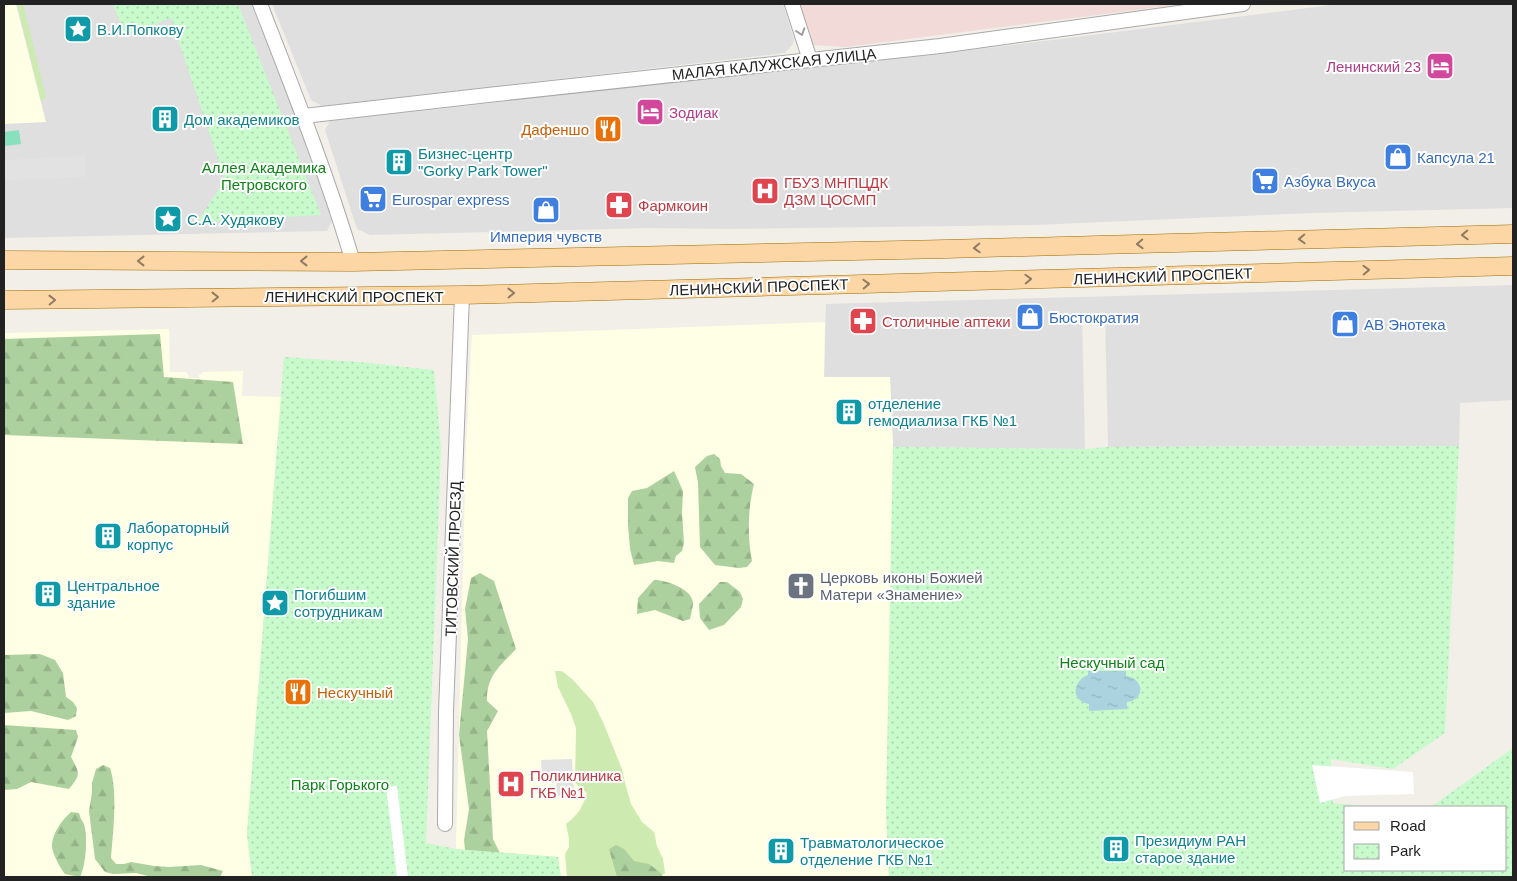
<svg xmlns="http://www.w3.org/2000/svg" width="1517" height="881" font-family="Arial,sans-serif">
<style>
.residential{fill:#e0dfdf}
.commercial{fill:#f2dad9}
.education{fill:#ffffe5}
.grass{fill:#cdebb0}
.forest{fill:url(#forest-firs)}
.park{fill:url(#park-dots)}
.pitch{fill:#88e0be}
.parking{fill:#e2e2e2}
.water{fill:url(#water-ripples)}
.pier{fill:#fff}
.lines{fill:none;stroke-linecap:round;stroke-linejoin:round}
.minor-casing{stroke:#a9a9a9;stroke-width:16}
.major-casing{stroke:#a06b00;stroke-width:19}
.minor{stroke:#fff;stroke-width:14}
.major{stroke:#fcd6a4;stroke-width:18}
.oneway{stroke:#9c9c9c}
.oneway2{stroke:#8f7c63}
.labels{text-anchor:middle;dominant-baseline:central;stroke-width:4;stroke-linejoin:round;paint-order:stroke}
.culture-label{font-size:15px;fill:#0d838f;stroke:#fff;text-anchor:start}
.street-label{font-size:15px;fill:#222;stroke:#fff}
.hotel-label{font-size:15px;fill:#b23c85;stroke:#fff;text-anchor:end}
.food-label{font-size:15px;fill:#c56008;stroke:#fff;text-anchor:end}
.shop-label{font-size:15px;fill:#366cbe;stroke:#fff;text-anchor:start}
.park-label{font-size:15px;fill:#0c8416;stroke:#fff}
.health-label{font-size:15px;fill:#be3a42;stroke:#fff;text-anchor:start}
.worship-label{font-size:15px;fill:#5b616d;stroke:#fff;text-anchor:start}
</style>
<defs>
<pattern id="forest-firs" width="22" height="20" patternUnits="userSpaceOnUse" patternTransform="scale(1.25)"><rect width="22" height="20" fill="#add19e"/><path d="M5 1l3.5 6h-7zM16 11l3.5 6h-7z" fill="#95b388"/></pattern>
<pattern id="park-dots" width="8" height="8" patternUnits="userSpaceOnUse" patternTransform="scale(1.25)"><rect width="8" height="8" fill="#c8facc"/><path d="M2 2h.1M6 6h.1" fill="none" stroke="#acd6af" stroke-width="1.8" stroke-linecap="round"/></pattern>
<pattern id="water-ripples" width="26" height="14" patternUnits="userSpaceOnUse" patternTransform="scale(1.25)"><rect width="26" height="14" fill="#aad3df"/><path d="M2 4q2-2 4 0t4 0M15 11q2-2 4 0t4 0" fill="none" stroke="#92b5bf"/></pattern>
</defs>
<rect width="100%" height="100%" fill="#f2efe9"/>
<g class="residential">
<path d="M4,4H251L294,112L333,219L327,231L4,238Z"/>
<path d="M272,4H783L794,39L793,44L785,53L322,106L311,100Z"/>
<path d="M1339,4H1513V208L1313,213L1034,225L730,229L649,228L370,235L357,229L325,130L330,121L849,63L931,55Z"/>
<path d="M1513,285V400L1460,403L1459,446L1108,447L1105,313L1082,314L1085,449L893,447L890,378L824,377L826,304Z"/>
</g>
<path class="commercial" d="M800,4H1183L846,47L812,45Z"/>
<g class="education">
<path d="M4,4H16L46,122L4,124Z"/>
<path d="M825,322L824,377H890L893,447L886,811L889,877H561L558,857L456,849L466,445L472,335Z"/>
<path d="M169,329L170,372H186L188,375L189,378H199V375L203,372L243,371L242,396L281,397L247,834L252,877H4V333Z"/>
</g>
<g class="grass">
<path d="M17,4H23L46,97L41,101Z"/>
<path d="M555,671H562L573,680L593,702L603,722L622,769L625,783L631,804L642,822L654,832L657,846L663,859L665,873L660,877L624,870L615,877H567L565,854L569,847V839L566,824C578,815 583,807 587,793L575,783L576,728L571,714L558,687Z"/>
</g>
<g class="forest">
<path d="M160,334L164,377L233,382L243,444L4,435V339Z"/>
<path d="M714,454L720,459L721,466L725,473L741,474L754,484C748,508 747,536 752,561L747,567L739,568L715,565L700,547L698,483L695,467L707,456Z"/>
<path d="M674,471L683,491L682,513L684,543L682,551L676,556L674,563L658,561L634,565L630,549L628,525V498L632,491L647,488Z"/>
<path d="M480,573L494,581L516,649C501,665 486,676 487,701L498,711L487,731L493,839L512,877H468L464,840L469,809L459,735L468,639L465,609L471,578Z"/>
<path d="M654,580C665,580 692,588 693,603C693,607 691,614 690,619L683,621L655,610L637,614L638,598Z"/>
<path d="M720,582H727L740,592L743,599L741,607L724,625L709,630L700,618L699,604Z"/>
<path d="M40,654L55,660L63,673L66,697L73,702L77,708L76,716L68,720L31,711L4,713V655Z"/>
<path d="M4,725L76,730L78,737L71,757C80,774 81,774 69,789L31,782L17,789L4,790Z"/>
<path d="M103,765L110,768C118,792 113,832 111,858L116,864H124L131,862L154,866L169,867L201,865L223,871L220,877H152L136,873L113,874L105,872L95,859L89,811L92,792V783L96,769Z"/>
<path d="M71,812L79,813C80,817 82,821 84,824C88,837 86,866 80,877L65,874C60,868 51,851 52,844C53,832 63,819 71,812Z"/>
<path d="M616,845L624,849L634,861L649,864L661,873L663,877H617L609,849Z"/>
</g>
<g class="park">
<path d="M113,4H238L321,215L197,222L225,180L171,18L125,35Z"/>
<path d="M284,357L359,362L434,370L441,449L426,843L456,849L558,857L561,877H252L247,834Z"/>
<path d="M1459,446L1445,733L1393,769L1331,759L1333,803L1374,807H1346V870H1506V807H1431L1513,748V877H889L886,811L893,447L1085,449L1108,447Z"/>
</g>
<path class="pitch" d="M19,130L21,144L5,146L4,132Z"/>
<g class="parking">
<path d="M85,156L86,177L5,180L4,160Z"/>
<path d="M572,759L574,795L557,796L556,783H542L541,760Z"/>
</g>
<path class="water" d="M1088,671H1126V676C1145,679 1145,700 1127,702V709L1089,711V704C1086,703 1083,703 1081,701C1070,693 1078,678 1088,675Z"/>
<g class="pier">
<path d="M1312,765L1413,772L1414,794L1345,796L1320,803Z"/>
<path d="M397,786L408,877H397L386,787Z"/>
</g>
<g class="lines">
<defs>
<g id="minor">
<path d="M260,4C293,89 327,174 353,262"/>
<path d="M792,4L810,60"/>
<path d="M304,116L488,95L940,46L1243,4"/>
<path d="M445,824L446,711L462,295"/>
</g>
<g id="major">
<path d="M4,260L353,262L946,249L1513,234"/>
<path d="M4,300L462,295L1513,266"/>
</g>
</defs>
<use href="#minor" class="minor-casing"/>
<use href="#major" class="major-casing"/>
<use href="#minor" class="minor"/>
<use href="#major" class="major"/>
</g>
<defs><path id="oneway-chevron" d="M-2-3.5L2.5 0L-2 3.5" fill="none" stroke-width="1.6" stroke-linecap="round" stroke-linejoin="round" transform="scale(1.25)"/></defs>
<use class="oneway" href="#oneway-chevron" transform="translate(801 32) rotate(72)"/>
<g class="oneway2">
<use href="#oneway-chevron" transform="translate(1465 235) rotate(178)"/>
<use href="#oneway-chevron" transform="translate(1302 239) rotate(178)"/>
<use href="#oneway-chevron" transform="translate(1140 244) rotate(178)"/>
<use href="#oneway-chevron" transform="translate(977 248) rotate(178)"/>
<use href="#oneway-chevron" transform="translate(141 261) rotate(-180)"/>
<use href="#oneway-chevron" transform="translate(304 261) rotate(-180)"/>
<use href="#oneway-chevron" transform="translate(1366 270) rotate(-2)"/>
<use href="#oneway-chevron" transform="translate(1028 279) rotate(-2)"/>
<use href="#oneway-chevron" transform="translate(866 284) rotate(-2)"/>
<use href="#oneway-chevron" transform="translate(511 293) rotate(-1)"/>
<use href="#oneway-chevron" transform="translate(215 297) rotate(-1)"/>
<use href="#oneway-chevron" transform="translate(52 300) rotate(-1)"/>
</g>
<defs>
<symbol id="sight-square" viewBox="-11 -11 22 22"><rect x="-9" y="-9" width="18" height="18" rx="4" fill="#0f9aa8" stroke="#fff"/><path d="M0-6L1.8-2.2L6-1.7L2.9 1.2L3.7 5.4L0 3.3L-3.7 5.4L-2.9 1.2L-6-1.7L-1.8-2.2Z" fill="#fff"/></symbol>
<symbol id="hotel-square" viewBox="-11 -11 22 22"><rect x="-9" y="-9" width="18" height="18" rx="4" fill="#d1479c" stroke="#fff"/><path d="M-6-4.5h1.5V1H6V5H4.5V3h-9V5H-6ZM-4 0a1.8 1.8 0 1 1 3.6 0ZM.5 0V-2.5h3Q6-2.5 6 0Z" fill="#fff"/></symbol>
<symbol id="building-square" viewBox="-11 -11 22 22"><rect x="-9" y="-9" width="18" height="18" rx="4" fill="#0f9aa8" stroke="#fff"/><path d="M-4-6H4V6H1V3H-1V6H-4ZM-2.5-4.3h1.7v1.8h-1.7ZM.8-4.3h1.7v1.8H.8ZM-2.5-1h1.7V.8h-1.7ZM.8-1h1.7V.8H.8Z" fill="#fff"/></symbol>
<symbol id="restaurant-square" viewBox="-11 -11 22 22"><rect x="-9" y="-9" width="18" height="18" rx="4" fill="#e8710a" stroke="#fff"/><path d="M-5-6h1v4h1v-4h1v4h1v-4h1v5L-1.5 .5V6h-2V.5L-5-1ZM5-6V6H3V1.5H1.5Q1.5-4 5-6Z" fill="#fff"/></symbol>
<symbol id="shop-square" viewBox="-11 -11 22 22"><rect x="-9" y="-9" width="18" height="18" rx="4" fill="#3f7fe0" stroke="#fff"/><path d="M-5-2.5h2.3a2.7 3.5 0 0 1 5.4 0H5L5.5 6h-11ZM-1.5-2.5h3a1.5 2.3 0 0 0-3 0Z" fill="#fff"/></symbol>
<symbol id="supermarket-square" viewBox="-11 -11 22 22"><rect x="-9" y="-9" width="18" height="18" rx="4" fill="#3f7fe0" stroke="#fff"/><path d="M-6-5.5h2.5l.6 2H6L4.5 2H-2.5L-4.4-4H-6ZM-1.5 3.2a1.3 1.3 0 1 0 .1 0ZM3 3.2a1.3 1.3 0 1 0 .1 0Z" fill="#fff"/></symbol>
<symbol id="hospital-square" viewBox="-11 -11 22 22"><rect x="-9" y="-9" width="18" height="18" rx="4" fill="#e0444e" stroke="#fff"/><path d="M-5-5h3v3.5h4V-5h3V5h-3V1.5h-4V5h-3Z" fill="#fff"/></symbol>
<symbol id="pharmacy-square" viewBox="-11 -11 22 22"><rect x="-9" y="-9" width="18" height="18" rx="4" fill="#e0444e" stroke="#fff"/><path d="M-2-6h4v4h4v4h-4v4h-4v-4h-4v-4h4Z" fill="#fff"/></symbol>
<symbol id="church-square" viewBox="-11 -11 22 22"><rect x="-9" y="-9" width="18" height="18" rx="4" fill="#6b7280" stroke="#fff"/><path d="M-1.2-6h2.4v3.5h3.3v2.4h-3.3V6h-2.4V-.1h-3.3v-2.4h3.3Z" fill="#fff"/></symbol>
</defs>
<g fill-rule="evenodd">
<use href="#sight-square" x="62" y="13" width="32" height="32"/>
<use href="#hotel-square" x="1424" y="50" width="32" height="32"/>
<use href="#hotel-square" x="634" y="96" width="32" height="32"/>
<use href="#building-square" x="149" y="103" width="32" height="32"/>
<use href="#restaurant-square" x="592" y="113" width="32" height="32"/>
<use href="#shop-square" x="1382" y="141" width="32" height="32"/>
<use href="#building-square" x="383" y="146" width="32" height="32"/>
<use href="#supermarket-square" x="1249" y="165" width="32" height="32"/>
<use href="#hospital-square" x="749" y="175" width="32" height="32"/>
<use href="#supermarket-square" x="357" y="183" width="32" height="32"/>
<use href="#pharmacy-square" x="603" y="189" width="32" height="32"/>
<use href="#shop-square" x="530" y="194" width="32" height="32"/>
<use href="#sight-square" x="152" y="203" width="32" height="32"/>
<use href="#shop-square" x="1014" y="301" width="32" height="32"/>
<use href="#pharmacy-square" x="847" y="305" width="32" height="32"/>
<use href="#shop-square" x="1329" y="308" width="32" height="32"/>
<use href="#building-square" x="833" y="396" width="32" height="32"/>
<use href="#building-square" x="92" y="520" width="32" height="32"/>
<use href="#church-square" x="785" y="570" width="32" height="32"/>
<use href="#building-square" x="32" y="578" width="32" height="32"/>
<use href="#sight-square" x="259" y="587" width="32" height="32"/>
<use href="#restaurant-square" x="282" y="676" width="32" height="32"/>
<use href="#hospital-square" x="495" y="768" width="32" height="32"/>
<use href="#building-square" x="1100" y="833" width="32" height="32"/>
<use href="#building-square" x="765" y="835" width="32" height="32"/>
</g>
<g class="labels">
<g class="culture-label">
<text x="97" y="29">В.И.Попкову</text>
<text x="184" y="119">Дом академиков</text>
<text x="418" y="153">Бизнес-центр<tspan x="418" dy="17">"Gorky Park Tower"</tspan></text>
<text x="187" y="219">С.А. Худякову</text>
<text x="868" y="403">отделение<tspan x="868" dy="17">гемодиализа ГКБ №1</tspan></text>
<text x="127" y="527">Лабораторный<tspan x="127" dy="17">корпус</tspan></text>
<text x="67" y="585">Центральное<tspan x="67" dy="17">здание</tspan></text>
<text x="294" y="594">Погибшим<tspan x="294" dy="17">сотрудникам</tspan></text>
<text x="1135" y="840">Президиум РАН<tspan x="1135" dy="17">старое здание</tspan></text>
<text x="800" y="842">Травматологическое<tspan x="800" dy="17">отделение ГКБ №1</tspan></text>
</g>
<g class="street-label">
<text transform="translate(774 64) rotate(-6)">МАЛАЯ КАЛУЖСКАЯ УЛИЦА</text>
<text transform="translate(1163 276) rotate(-2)">ЛЕНИНСКИЙ ПРОСПЕКТ</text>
<text transform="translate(759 287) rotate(-2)">ЛЕНИНСКИЙ ПРОСПЕКТ</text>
<text x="354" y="296">ЛЕНИНСКИЙ ПРОСПЕКТ</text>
<text transform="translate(453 559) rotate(-88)">ТИТОВСКИЙ ПРОЕЗД</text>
</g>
<g class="hotel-label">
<text x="1421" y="66">Ленинский 23</text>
<text x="669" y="112" text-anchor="start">Зодиак</text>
</g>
<g class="food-label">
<text x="589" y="129">Дафеншо</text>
<text x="317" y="692" text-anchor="start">Нескучный</text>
</g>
<g class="shop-label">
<text x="1417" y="157">Капсула 21</text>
<text x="1284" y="181">Азбука Вкуса</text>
<text x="392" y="199">Eurospar express</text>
<text x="546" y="236" text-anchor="middle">Империя чувств</text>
<text x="1049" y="317">Бюстократия</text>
<text x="1364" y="324">АВ Энотека</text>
</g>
<g class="park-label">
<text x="264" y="167">Аллея Академика<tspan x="264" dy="17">Петровского</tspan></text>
<text x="1112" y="662">Нескучный сад</text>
<text x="340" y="784">Парк Горького</text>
</g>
<g class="health-label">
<text x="784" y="182">ГБУЗ МНПЦДК<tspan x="784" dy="17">ДЗМ ЦОСМП</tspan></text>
<text x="638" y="205">Фармкоин</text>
<text x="882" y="321">Столичные аптеки</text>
<text x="530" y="775">Поликлиника<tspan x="530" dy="17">ГКБ №1</tspan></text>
</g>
<g class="worship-label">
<text x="820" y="577">Церковь иконы Божией<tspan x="820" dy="17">Матери «Знамение»</tspan></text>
</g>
</g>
<rect width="1517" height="881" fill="none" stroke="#222222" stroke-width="10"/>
<rect x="1344" y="806" width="162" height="65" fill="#ffffff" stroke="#a7a7a7"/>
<rect x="1354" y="822" width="25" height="8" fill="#fcd6a4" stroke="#a7a7a7"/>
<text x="1390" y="831" font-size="15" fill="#222222">Road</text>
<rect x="1354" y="844" width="25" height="15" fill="url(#park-dots)" stroke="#a7a7a7"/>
<text x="1390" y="856" font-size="15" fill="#222222">Park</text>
</svg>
